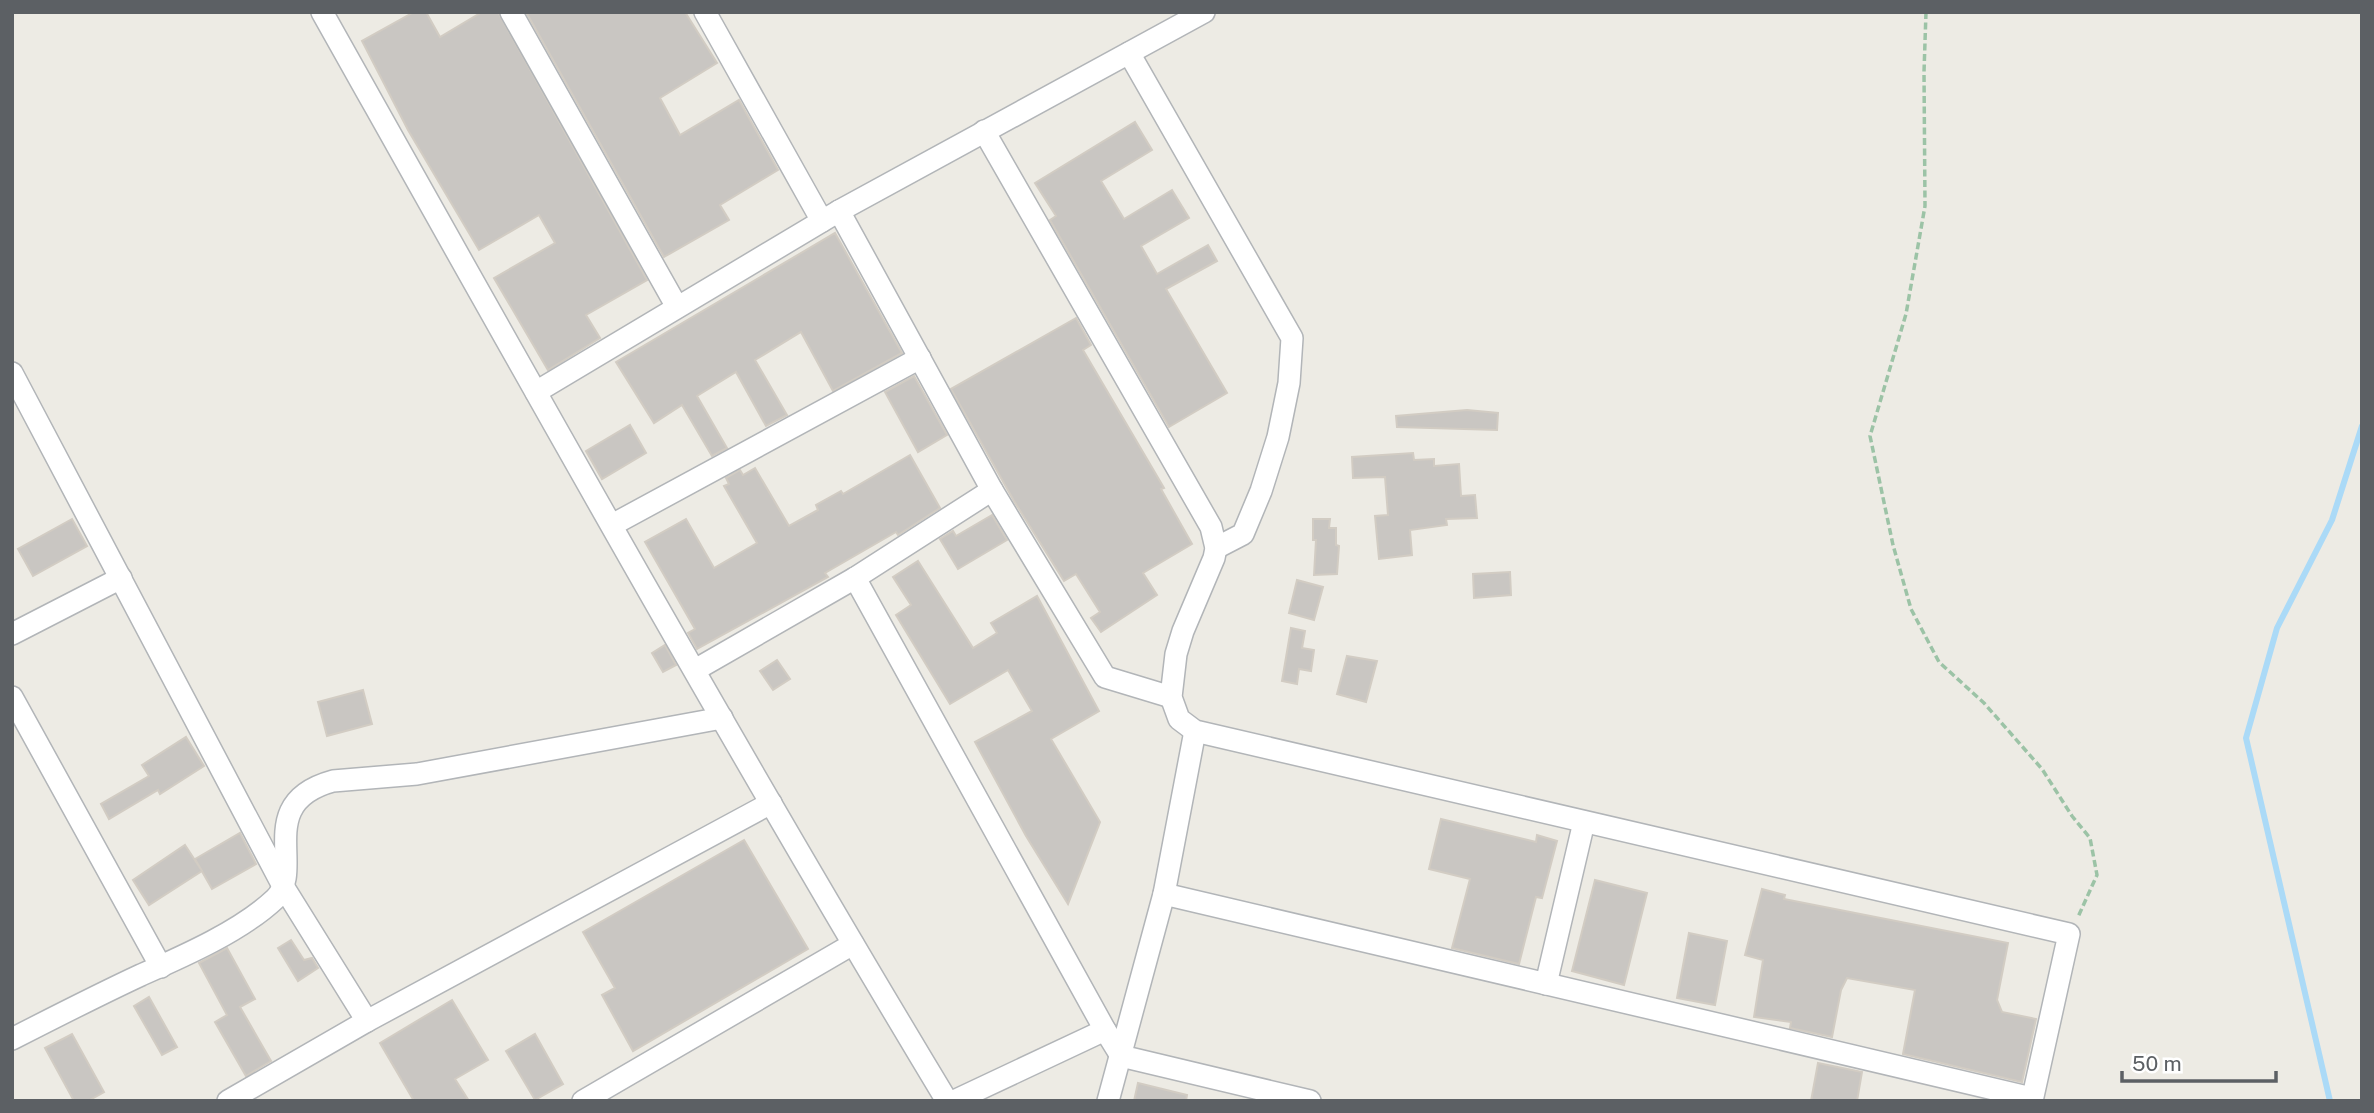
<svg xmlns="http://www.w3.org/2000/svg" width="2374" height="1113" font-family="'Public Sans',sans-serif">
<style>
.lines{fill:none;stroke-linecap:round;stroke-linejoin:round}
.stream{stroke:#abdaf7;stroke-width:6}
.building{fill:#c9c6c2;stroke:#d2ccc3;stroke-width:2}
.street-casing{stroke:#b2b5b8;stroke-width:24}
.path{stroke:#9cc3a6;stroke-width:3.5;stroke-dasharray:7 3.5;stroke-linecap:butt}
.street{stroke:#fff;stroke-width:21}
</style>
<rect width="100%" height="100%" fill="#edebe4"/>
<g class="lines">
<path class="stream" d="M2330,1101L2246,738L2277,628L2332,520L2362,426"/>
</g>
<g class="building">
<path d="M414,12H426L440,37L482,12H498L647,280L586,315L600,338L548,370L494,278L555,243L539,215L479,250L408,130L362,41Z"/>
<path d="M526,12H685L717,63L660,98L680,135L739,100L778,170L720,205L729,220L664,257Z"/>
<path d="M1135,122L1152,150L1101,181L1124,219L1172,190L1189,218L1141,246L1157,274L1208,245L1217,261L1166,289L1227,393L1169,427L1050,220L1056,216L1035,183Z"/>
<path d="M835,233L902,353L833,391L801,332L755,360L787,415L766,426L736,372L697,396L727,448L712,456L682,405L654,423L616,362Z"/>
<path d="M1076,318L1091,345L1083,350L1164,488L1161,489L1192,544L1143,573L1157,595L1101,632L1091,618L1100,612L1076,574L1064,581L1014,501L951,389Z"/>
<path d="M914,376L947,435L918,452L885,392Z"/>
<path d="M1467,410L1498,413L1497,430L1397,427L1396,416Z"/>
<path d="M630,425L646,453L602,479L586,451Z"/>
<path d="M1413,453L1414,460L1434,459V466L1459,464L1461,496L1475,495L1477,518L1446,519L1447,525L1410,530L1412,555L1379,559L1375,516L1388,515L1385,477L1353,478L1352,457Z"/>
<path d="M910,455L940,508L898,535L896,532L825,573L828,577L697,649L688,633L695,629L645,542L686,519L714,568L757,543L724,486L729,484L726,478L740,470L743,475L755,468L789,526L818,510L816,505L841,491L843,494Z"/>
<path d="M992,515L1007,540L958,569L940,539L953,531L956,536Z"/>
<path d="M72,519L87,546L33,576L18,549Z"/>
<path d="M1313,519H1330L1329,528H1336V545L1339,546L1337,574L1314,575L1316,540H1313Z"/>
<path d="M918,561L973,648L997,633L991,623L1037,596L1099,711L1051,739L1100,822L1068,904L1026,836L975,742L1032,711L1008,670L950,704L896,615L911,605L893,577Z"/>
<path d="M1510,572L1511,595L1474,598L1473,574Z"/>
<path d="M1297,580L1323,587L1314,620L1289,613Z"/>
<path d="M1291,628L1305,631L1302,648L1314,650L1311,671L1299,669L1297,684L1282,681Z"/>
<path d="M665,645L676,665L663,672L652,653Z"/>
<path d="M1347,656L1377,661L1366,702L1337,694Z"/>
<path d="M777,660L790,679L773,690L760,671Z"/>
<path d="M363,690L372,724L327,736L318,702Z"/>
<path d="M186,737L204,766L160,794L158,790L109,819L101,804L149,776L142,765Z"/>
<path d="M1441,819L1536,842L1537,835L1557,841L1542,898L1536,897L1519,964L1452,948L1470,879L1429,869Z"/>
<path d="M240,833L256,864L212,889L195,859Z"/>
<path d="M744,840L808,949L633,1051L602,995L615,988L583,932Z"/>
<path d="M185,845L202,871L149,905L133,880Z"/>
<path d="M1595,880L1647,893L1624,985L1572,971Z"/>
<path d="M1762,889L1785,895L1784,899L2008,943L1997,1000L2002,1012L2036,1019L2022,1082L1903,1054L1915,990L1847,978L1841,990L1832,1037L1790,1028L1791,1022L1754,1017L1763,960L1745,955Z"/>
<path d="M1689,933L1727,941L1715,1005L1677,998Z"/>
<path d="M291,940L304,960L312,958L318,968L298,981L278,948Z"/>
<path d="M227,948L255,999L240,1007L271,1061L246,1076L215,1022L227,1015L199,963Z"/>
<path d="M149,997L177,1047L162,1055L134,1006Z"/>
<path d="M452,1000L488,1060L455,1079L469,1101H414L380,1043Z"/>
<path d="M72,1034L104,1092L88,1101H74L45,1048Z"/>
<path d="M535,1034L563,1084L535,1100L506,1051Z"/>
<path d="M1818,1063L1862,1072L1857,1101H1811Z"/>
<path d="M1138,1083L1187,1095L1186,1101H1134Z"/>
</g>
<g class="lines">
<defs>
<g id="street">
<path d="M322,12C527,377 731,743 947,1101"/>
<path d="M511,12L677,307"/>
<path d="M705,12L822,221"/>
<path d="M1129,53L1292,338L1289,383L1278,437L1261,491L1243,534L1216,548"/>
<path d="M984,131L1211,527L1216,548L1214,558L1183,631L1176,654L1171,697L1179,719L1195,731L2069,934L2032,1101"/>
<path d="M839,211L992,490L1105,677L1171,697"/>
<path d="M12,373L283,886L367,1021"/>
<path d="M536,392L839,211L1204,12"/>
<path d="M612,525L920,358"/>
<path d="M855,578L1105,1030"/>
<path d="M12,634L121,578"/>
<path d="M695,670L855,578L992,490"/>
<path d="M12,697L161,967"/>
<path d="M1164,894L2032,1098"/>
<path d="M1546,984L1584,822"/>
<path d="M12,1039C55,1017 98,995 141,975C184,956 241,931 275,899C306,869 253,803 333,781L417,774L722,718"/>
<path d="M228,1101L367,1021L771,803"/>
<path d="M583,1101L853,944"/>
<path d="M954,1101L1105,1030L1121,1056L1310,1101"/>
<path d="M1108,1101L1164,894L1195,731"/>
</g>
</defs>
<use href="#street" class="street-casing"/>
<path class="path" d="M1926,12L1924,72L1925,206L1906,314L1870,436L1893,545L1911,609L1939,662L1984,703L2042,769L2072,816L2090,838L2097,875L2078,917"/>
<use href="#street" class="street"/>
</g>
<rect width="2374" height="1113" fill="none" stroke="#5c6064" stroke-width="28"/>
<path d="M2122 1071v10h154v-10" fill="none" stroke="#5c6064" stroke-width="3.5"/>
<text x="2132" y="1071" font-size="21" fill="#5c6064" stroke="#ffffff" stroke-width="5" paint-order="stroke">50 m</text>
</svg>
